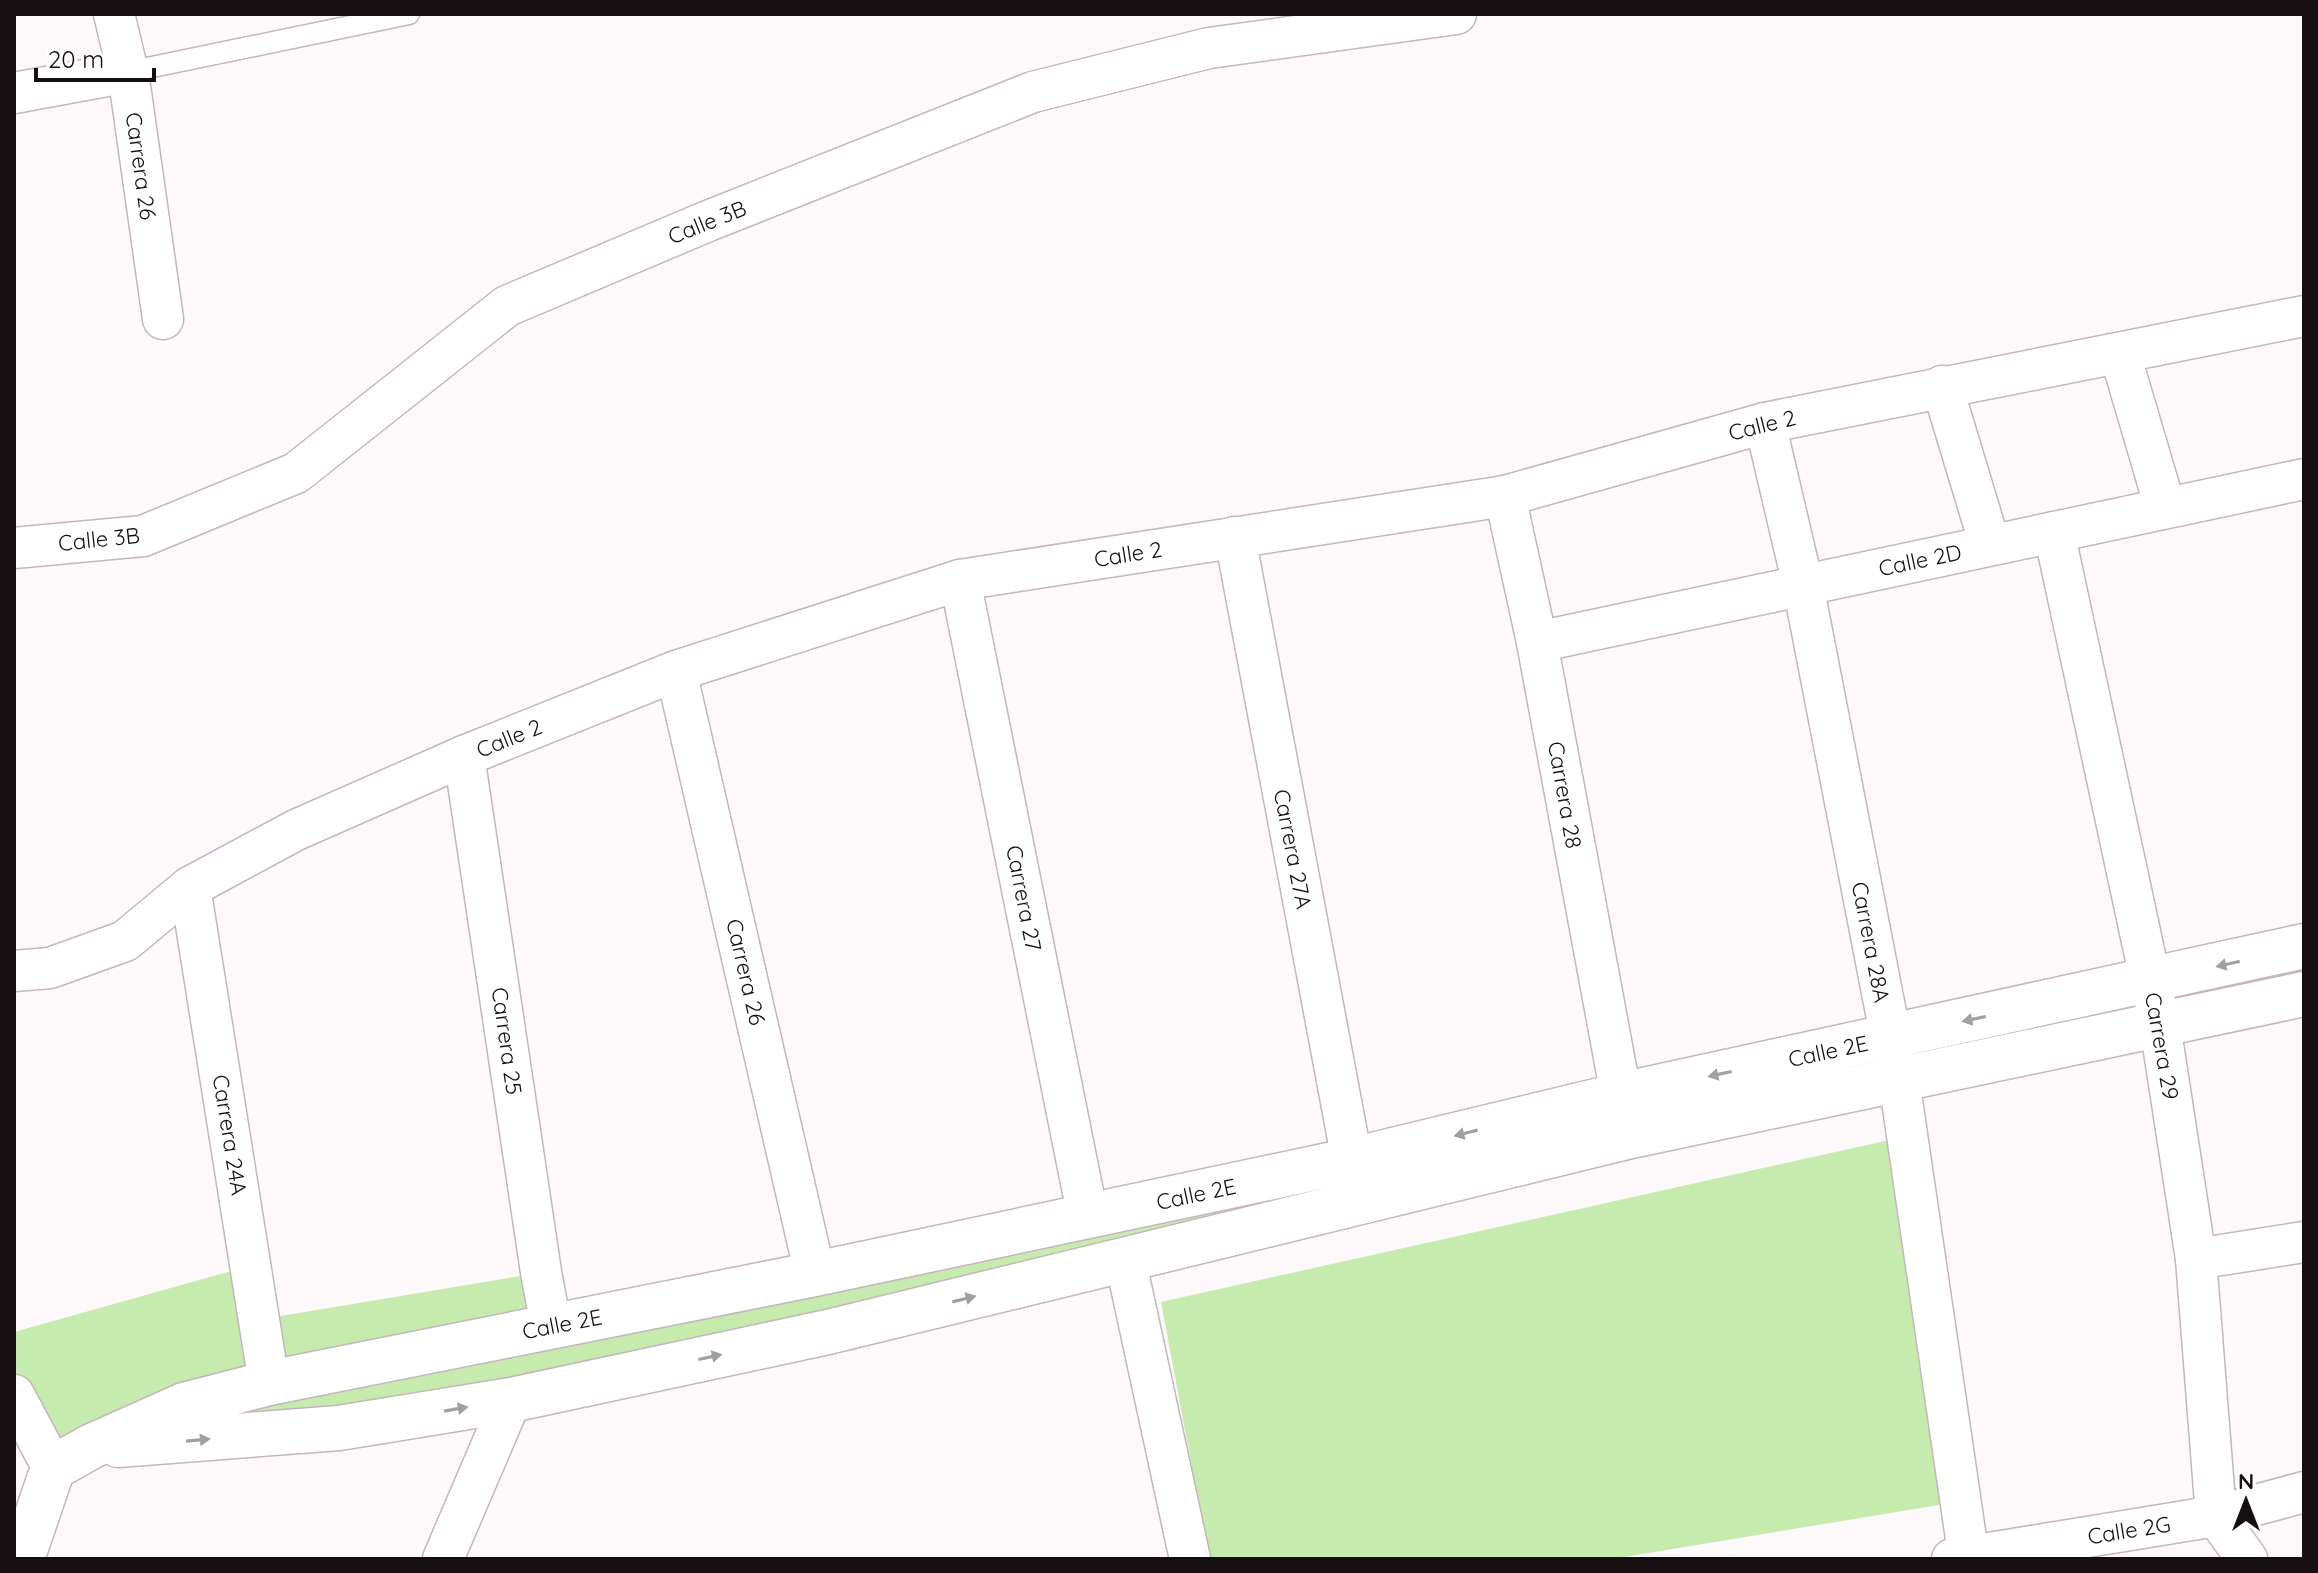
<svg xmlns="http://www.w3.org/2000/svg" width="2318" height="1573" font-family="Quicksand,sans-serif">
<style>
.green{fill:#c6ebaf}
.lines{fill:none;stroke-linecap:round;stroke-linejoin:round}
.lane-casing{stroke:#c6b6ba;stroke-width:23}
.street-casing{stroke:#c6b6ba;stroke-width:43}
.secondary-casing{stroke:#c6b6ba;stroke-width:47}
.lane{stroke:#fff;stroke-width:20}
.street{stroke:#fff;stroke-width:40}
.secondary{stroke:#fff;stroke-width:44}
.oneway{fill:#a19fa0}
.labels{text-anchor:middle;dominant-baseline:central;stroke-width:6;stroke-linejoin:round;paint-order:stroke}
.street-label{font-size:22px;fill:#150f11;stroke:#fff}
</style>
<rect width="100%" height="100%" fill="#fdf9fa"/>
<g class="green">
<path d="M2304,951V993L834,1326L54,1465L14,1379V1332L249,1266L257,1320L538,1273L550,1338Z"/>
<path d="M1903,1137L1945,1504L1612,1559H1209L1161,1302Z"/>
</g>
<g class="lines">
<defs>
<path id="lane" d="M128,72L409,14"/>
<g id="street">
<path d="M114,14L128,72L163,319"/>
<path d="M14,93L128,72"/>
<path d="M2120,354L2165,507"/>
<path d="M1942,386L1990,545"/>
<path d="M1765,423L1803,585L1899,1080L1969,1559"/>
<path d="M1505,496L1537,642L1621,1095"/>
<path d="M2054,532L2160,1025L2196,1259L2216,1516L2247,1559"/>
<path d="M1235,537L1352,1160"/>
<path d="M14,548L143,536L296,473L507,306L708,221L1033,92L1209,48L1456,14"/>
<path d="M960,580L1088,1217"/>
<path d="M1537,642L2304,479"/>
<path d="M676,671L815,1274"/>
<path d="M464,756L541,1272L551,1326"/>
<path d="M190,887L269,1383"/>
<path d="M14,971L50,968L125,941L190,887L296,830L464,756L676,671L960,580L1505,496L1765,423L2304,316"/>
<path d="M1125,1259L1190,1559"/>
<path d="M2196,1259L2304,1242"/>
<path d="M14,1395L53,1468"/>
<path d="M443,1559L511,1400"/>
<path d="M1952,1559L2216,1516L2304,1492"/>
</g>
<g id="secondary">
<path d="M118,1445L339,1428L511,1400L828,1332L1631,1136L2304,994"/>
<path d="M22,1559L53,1468L92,1446L184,1405L269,1383L815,1274L1352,1160L1621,1095L2304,946"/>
</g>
</defs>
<use href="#lane" class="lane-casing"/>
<use href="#street" class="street-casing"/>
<use href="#secondary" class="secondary-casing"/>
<use href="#lane" class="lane"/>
<use href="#street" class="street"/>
<use href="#secondary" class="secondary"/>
</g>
<defs><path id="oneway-solid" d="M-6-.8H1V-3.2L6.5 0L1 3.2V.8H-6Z" transform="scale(2)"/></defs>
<g class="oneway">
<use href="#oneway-solid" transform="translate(2228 964) rotate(167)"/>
<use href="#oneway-solid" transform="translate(1974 1019) rotate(168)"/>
<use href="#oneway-solid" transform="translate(1720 1074) rotate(168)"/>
<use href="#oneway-solid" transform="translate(1466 1133) rotate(166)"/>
<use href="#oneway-solid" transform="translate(964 1299) rotate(-14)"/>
<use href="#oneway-solid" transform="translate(710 1357) rotate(-12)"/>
<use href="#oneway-solid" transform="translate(456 1409) rotate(-10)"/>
<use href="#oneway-solid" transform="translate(198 1440) rotate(-5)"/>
</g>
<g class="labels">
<g class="street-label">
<text transform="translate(141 166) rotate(82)">Carrera 26</text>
<text transform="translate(707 222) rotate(-22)">Calle 3B</text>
<text transform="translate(1762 425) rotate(-14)">Calle 2</text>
<text transform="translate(99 539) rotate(-6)">Calle 3B</text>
<text transform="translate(1128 554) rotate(-9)">Calle 2</text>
<text transform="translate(1920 560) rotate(-12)">Calle 2D</text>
<text transform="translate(509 738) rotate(-22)">Calle 2</text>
<text transform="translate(1565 795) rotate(80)">Carrera 28</text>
<text transform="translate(1293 849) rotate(79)">Carrera 27A</text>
<text transform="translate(1024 898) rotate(79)">Carrera 27</text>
<text transform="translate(1871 942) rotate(79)">Carrera 28A</text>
<text transform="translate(746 972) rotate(77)">Carrera 26</text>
<text transform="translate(507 1041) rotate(82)">Carrera 25</text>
<text transform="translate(2162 1046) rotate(80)">Carrera 29</text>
<text transform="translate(1828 1051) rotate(-12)">Calle 2E</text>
<text transform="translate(230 1135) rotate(81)">Carrera 24A</text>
<text transform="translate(1196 1194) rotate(-12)">Calle 2E</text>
<text transform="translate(562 1324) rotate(-11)">Calle 2E</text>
<text transform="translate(2129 1530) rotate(-9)">Calle 2G</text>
</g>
</g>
<rect width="2318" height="1573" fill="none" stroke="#150f11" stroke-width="32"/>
<g transform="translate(2246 1501)" stroke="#ffffff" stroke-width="6" paint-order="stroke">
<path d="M0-6L14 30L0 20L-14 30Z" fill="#150f11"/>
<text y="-12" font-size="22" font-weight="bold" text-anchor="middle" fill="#150f11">N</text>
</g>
<path d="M36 68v12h118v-12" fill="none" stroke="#150f11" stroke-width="4"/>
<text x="48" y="68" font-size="24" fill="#150f11" stroke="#ffffff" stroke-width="6" paint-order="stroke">20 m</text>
</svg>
